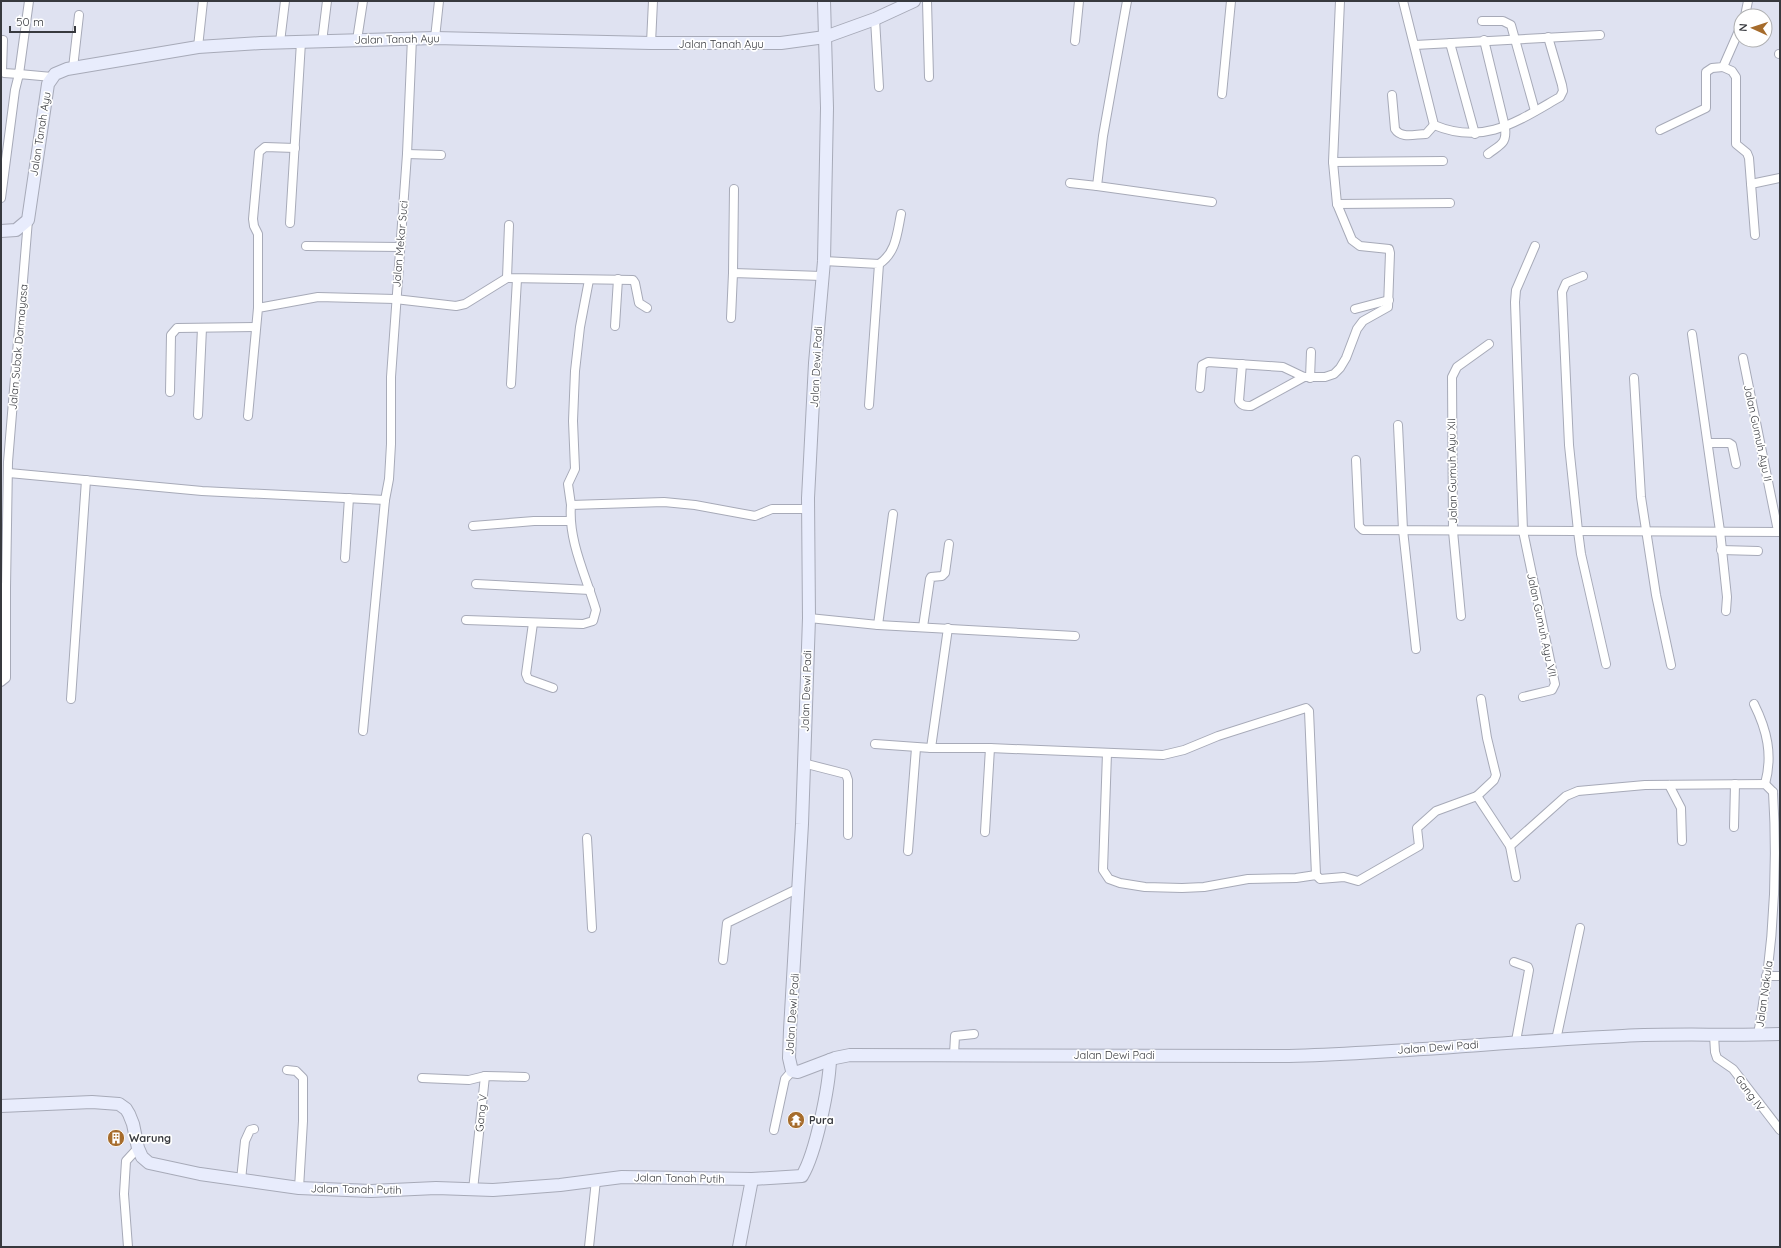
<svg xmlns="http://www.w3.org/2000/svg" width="1781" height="1248" font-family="Quicksand,sans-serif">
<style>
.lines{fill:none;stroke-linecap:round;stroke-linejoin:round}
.street-casing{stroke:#a7aab8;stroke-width:10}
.secondary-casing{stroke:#a7aab8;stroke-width:14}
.street{stroke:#fff;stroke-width:8}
.secondary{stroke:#e8ecfc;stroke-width:12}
.labels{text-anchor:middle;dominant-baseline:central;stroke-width:3.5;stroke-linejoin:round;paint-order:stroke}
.street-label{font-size:11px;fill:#37393e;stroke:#fff}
.poi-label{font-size:11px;font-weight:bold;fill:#37393e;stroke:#fff;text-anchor:start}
</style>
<rect width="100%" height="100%" fill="#dfe2f1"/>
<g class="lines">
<defs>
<g id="street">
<path d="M927,1L929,77"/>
<path d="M1127,1L1103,136L1097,186L1212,202"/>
<path d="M1403,1L1434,125C1484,146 1518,121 1560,97L1563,91L1562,85L1548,37"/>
<path d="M1745,16L1748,1"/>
<path d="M875,19L879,87"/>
<path d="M1482,21H1503L1511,25L1535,111"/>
<path d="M435,38L439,1"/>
<path d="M3,40L2,71L4,73L19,74L29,1"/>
<path d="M357,40L363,1"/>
<path d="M1484,40L1505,127C1507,144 1501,144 1488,154"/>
<path d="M1075,41L1079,1"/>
<path d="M280,42L285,1"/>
<path d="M322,42L327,1"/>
<path d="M651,43L653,1"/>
<path d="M1450,43L1475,134"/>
<path d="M1415,45L1600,35"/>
<path d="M198,47L203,1"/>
<path d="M1779,54H1780"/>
<path d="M1723,67L1732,71L1736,77V144L1747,153L1749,158L1755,235"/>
<path d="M73,68L79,15"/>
<path d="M1222,94L1231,1"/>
<path d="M1392,95L1395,129C1401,139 1415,134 1426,134L1434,125"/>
<path d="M1660,130L1706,108V72L1712,68L1723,67L1741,26"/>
<path d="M407,154L441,155"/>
<path d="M1333,162L1443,161"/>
<path d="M1070,183L1097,186"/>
<path d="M1751,184L1780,178"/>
<path d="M1,198L15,90L19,74L52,77"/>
<path d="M1337,204L1450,203"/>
<path d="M290,223L301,42"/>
<path d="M509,225L507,278L633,280L635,283L639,303L647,308"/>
<path d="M306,246L400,247"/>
<path d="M824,261L879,264L869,405"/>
<path d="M879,264C896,253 897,234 901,214"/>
<path d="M733,273L734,189"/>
<path d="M1583,276L1566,283L1562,292L1569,445L1578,531L1581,554L1606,664"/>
<path d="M258,308V234L254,226L253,219L259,152L265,147L295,148"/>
<path d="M1355,309L1389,300"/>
<path d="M731,318L733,273L822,276"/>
<path d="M615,326L618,279"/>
<path d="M1692,334L1720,531L1727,597L1726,611"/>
<path d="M1743,358L1778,531"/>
<path d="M1242,364L1239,401C1242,406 1245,406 1251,406L1304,377"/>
<path d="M1310,378L1311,352"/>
<path d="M1634,378L1641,497L1656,595L1671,665"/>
<path d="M511,384L517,279"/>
<path d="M1200,388L1202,365L1208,362L1283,367L1304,377H1325L1334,374L1340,368L1346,358L1357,329L1363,321L1388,307L1390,253L1389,249L1360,246L1352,240L1337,204L1333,162L1340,1"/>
<path d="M170,392L171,335L177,328L255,327"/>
<path d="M198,415L202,328"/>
<path d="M248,416L258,308L318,297L395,299L456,306L465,304L507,278"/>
<path d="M1398,425L1403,530L1416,649"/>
<path d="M1708,443H1729L1732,445L1736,464"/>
<path d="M1356,460L1359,526L1363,530L1780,532"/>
<path d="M9,473L202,491L385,500"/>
<path d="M571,505L568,484L575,469L573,421L575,371L580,327L589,280"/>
<path d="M473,526L534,521H569"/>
<path d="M1721,550L1758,551"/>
<path d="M345,558L349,498"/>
<path d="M476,584L590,590"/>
<path d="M1,587L6,588L8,462L28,220"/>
<path d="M1461,616L1453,531L1452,377L1457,367L1489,344"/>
<path d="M809,618L878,625L1075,636"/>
<path d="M466,620L583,624L593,621L596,610C586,576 568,541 571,505L664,502L695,505L755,516L772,509H808"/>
<path d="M533,623L526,674L528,679L553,688"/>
<path d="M878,625L893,514"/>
<path d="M923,627L930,579L931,577L942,576L945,573L949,544"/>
<path d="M948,628L931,748H990L1163,755L1184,750L1218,736L1306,708L1309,711L1316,875"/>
<path d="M1,682L6,678V588"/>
<path d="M1523,697L1552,690L1555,684L1523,531L1515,302L1516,290L1535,246"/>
<path d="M71,699L86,480"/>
<path d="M1754,704C1767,730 1773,755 1765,784"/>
<path d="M363,731L385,500L389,479L391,444V377L407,154L412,38"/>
<path d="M875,744L931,748"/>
<path d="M1107,753L1103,870L1109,879L1120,883L1145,887L1182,888L1204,887L1248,879L1296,878L1316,875L1320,879L1344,877L1358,881L1419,846L1417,828L1436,811L1477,796L1510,846L1566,796L1578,791L1645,785L1765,784L1773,792"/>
<path d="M803,763L846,774L848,780V835"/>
<path d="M1669,785L1681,808L1682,841"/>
<path d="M1477,796L1494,780L1496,775L1487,738L1481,699"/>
<path d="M1734,827L1735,784"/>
<path d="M985,832L990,748"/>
<path d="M587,838L592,928"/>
<path d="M1510,846L1516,877"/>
<path d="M908,851L916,748"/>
<path d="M723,960L727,923L799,888"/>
<path d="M1514,962L1528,967L1529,970L1516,1041"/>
<path d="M1766,976H1780"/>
<path d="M1758,1034C1773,954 1778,873 1773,792"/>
<path d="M1714,1035L1715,1052L1717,1058L1733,1069L1780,1130"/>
<path d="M1556,1040L1580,928"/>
<path d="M954,1055L955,1036L974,1034"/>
<path d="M287,1070L296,1071L303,1078V1121L299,1188"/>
<path d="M422,1078L469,1080L485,1076"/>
<path d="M774,1130L785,1079L792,1071"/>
<path d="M241,1180L245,1141L250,1130L254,1129"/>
<path d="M473,1190L485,1076L525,1077"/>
<path d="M128,1247L124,1194L126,1161L138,1148"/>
<path d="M589,1247L596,1180"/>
</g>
<g id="secondary">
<path d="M824,1L827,108L824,261L815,363L808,498L809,618L802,824L790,1030L789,1058L792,1071L798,1072L835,1058L850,1055L1289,1056C1400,1053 1512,1041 1623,1036C1675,1033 1728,1036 1780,1034"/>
<path d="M1,231L16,230L28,220L48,84L55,74L67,69L198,47L261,43L435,38L651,43H781L825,37L875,19L914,1"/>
<path d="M1,1106L92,1102L119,1104L126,1109L129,1114L133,1124L138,1148L142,1157L149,1163L200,1174L299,1188L371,1191L436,1188L493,1190L560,1185L622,1177L752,1179L802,1176C816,1153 829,1087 830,1060"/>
<path d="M739,1247L752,1179"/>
</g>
</defs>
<use href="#street" class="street-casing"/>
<use href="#secondary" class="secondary-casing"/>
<use href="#street" class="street"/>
<use href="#secondary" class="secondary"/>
</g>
<defs>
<symbol id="temple-disc" viewBox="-11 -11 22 22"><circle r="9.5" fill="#a66c2c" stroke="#fff"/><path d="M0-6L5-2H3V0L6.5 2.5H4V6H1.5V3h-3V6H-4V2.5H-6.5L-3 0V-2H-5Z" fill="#fff"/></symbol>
<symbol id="building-disc" viewBox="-11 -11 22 22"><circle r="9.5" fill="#a66c2c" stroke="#fff"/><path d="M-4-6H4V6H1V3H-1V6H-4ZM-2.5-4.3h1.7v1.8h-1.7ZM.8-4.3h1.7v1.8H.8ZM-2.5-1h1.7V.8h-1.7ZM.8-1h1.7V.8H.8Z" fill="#fff"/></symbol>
</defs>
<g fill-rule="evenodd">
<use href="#temple-disc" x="786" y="1110" width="20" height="20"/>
<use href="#building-disc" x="106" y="1128" width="20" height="20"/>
</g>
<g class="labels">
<g class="street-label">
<text transform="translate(397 39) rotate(-1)">Jalan Tanah Ayu</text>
<text x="721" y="44">Jalan Tanah Ayu</text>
<text transform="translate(40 134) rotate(-81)">Jalan Tanah Ayu</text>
<text transform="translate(400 244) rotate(-85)">Jalan Mekar Suci</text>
<text transform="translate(18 347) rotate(-85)">Jalan Subak Darmayasa</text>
<text transform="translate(816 367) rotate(-87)">Jalan Dewi Padi</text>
<text transform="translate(1758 433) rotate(78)">Jalan Gumuh Ayu II</text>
<text transform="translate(1452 471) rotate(-91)">Jalan Gumuh Ayu XII</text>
<text transform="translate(1542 625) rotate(78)">Jalan Gumuh Ayu VII</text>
<text transform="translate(806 691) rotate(-88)">Jalan Dewi Padi</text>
<text transform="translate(1764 994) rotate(-82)">Jalan Nakula</text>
<text transform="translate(792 1014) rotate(-86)">Jalan Dewi Padi</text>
<text transform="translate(1438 1047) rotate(-4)">Jalan Dewi Padi</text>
<text x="1114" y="1055">Jalan Dewi Padi</text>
<text transform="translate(1750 1093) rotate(54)">Gang IV</text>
<text transform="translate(481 1113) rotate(-84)">Gang V</text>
<text transform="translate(679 1178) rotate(1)">Jalan Tanah Putih</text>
<text transform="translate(356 1189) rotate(1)">Jalan Tanah Putih</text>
</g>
<g class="poi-label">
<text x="809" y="1120">Pura</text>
<text x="129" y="1138">Warung</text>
</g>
</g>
<rect width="1781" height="1248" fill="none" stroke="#37393e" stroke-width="4"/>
<g transform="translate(1753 28) rotate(273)"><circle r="19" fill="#ffffff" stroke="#afb0b2"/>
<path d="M0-3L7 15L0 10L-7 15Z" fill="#a66c2c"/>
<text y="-6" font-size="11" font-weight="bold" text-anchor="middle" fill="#37393e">N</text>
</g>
<path d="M10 26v6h65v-6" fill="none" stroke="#37393e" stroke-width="2"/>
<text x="16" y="26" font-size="12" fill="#37393e" stroke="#ffffff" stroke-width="3" paint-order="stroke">50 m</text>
</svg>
